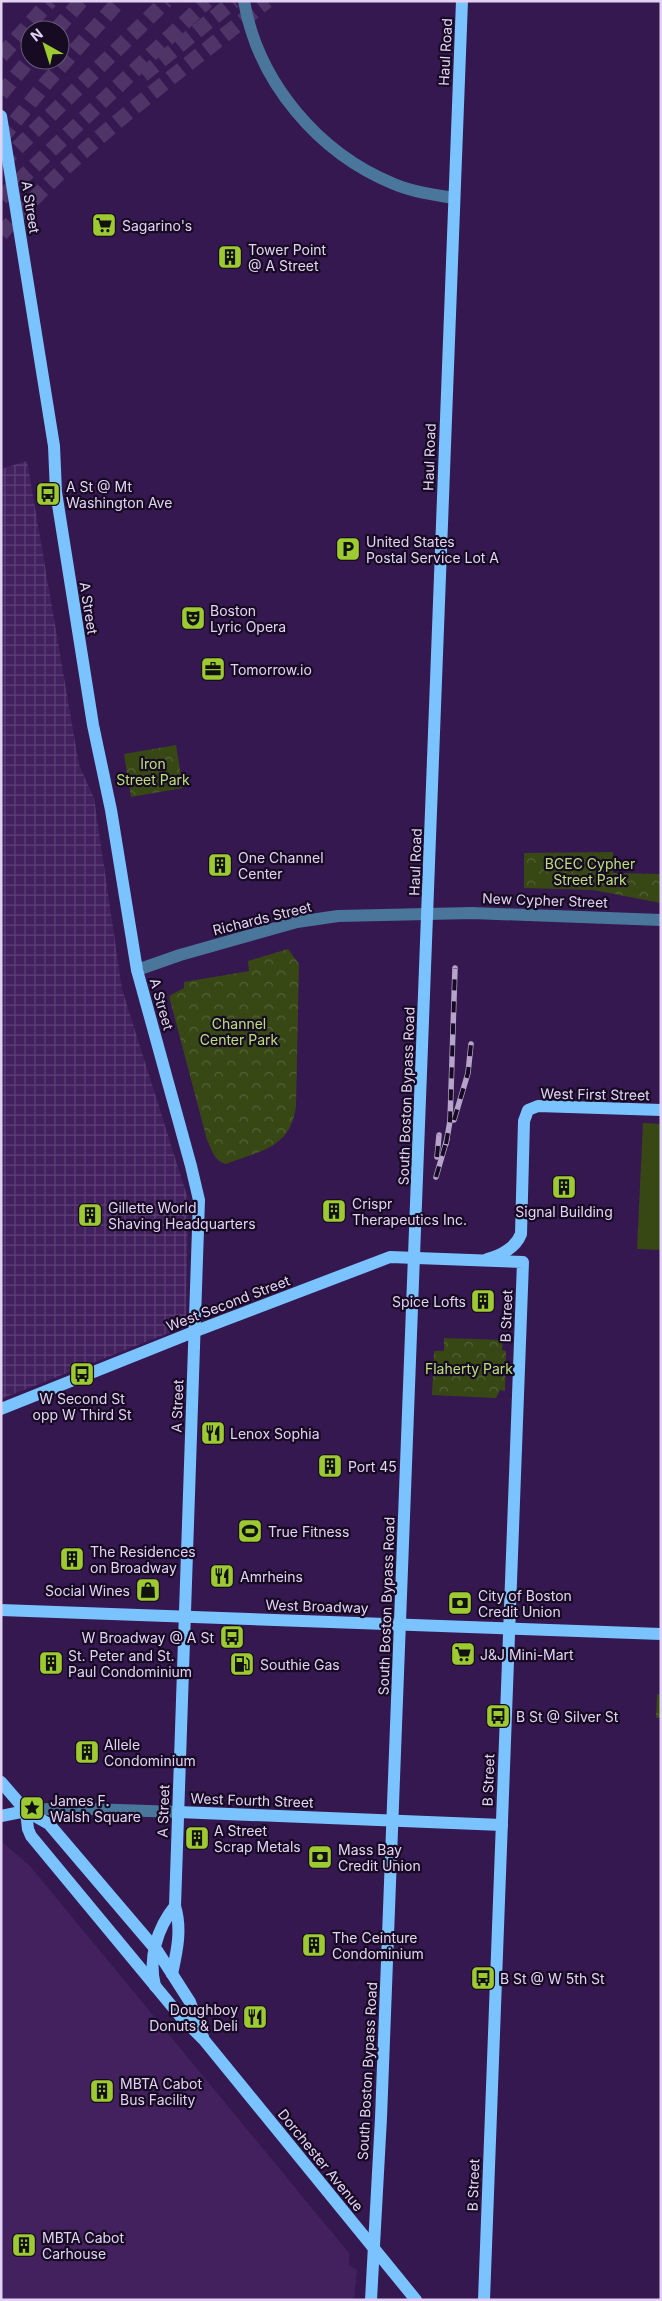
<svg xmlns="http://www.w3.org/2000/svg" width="662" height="2301" font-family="Inter,sans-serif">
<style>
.built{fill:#42215e}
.industrial{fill:url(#industrial-grid)}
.grass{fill:#374814}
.park{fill:url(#park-crowns)}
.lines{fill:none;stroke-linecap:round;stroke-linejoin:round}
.highway-tunnel{stroke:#4f3468;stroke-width:15;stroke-dasharray:15 8;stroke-linecap:butt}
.minor{stroke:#4b769b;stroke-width:12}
.major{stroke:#7bc3ff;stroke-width:12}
.rail-casing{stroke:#b6a4cb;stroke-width:5.5}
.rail{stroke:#170b23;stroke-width:4;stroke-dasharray:11;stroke-linecap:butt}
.labels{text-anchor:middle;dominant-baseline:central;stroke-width:4.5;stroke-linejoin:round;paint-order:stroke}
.street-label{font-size:14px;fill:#e2d3f5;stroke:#170b23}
.poi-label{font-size:14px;fill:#e2d3f5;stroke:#170b23;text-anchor:start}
.park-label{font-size:14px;fill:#bbe079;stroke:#170b23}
</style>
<defs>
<pattern id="industrial-grid" width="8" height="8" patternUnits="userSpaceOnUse" patternTransform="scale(1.25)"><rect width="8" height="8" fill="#42215e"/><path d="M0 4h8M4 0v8" fill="none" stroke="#5d4076"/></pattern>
<pattern id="park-crowns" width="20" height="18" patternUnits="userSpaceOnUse" patternTransform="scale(1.25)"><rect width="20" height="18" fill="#374814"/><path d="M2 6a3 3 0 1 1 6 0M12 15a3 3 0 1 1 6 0" fill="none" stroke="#546237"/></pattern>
</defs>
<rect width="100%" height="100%" fill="#35184f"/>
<path class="built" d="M1,1841L30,1866L349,2253V2265L357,2270L354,2300H1Z"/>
<path class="industrial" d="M27,461L79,765L94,798L122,989L188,1199L186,1326L1,1399V469Z"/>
<path class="grass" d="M643,1123L661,1124V1250L637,1249Z"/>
<g class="park">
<path d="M176,745L183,788L131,797L124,754Z"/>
<path d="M613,852V873L661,874V903L593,890L524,888V853Z"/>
<path d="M288,949L299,964L296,1106C291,1148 260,1151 226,1164C214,1161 212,1150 207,1140L169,996L184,988V982L249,971L248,961Z"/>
<path d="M444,1338L503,1340L502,1350L506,1351L505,1391L500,1390L496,1398L432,1395L434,1351H444Z"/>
<path d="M657,1694L661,1695V1718H656Z"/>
</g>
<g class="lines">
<g class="highway-tunnel">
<path d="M56,30L81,1"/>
<path d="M1,56L50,1"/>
<path d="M143,75L234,1"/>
<path d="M1,94L30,59"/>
<path d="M1,139L46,83L119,1"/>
<path d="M1,164L166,1"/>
<path d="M1,198L207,1"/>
<path d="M1,234C79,145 176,75 267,1"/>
</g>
<g class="minor">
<path d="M244,1C258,82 318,153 394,184C413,192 434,195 454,198"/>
<path d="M137,970L180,955L297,922L338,916L472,913L661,920"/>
<path d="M26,1811L60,1808L178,1812"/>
</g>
<g class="major">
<path d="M1,116L54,446L56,492L93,725L111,810L137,970L191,1166L199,1200L175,1906C182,1929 177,1951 172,1974"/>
<path d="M487,1259C501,1256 516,1247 521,1234L524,1121L528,1110L538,1106L661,1110"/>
<path d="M1,1409L196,1331L390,1257L523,1262L484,2300"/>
<path d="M1,1610L661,1634"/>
<path d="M1,1782L26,1811L49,1824L158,1952L190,2002L203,2037"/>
<path d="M26,1811L28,1829L31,1836L180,2016L204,2040L416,2300"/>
<path d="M178,1812L502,1825"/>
<path d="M1,1816L26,1811"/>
<path d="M155,1986C148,1959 157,1928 175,1906"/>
<path d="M371,2300L381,2118L462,1"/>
</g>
<defs>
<g id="rail">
<path d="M454,1120L468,1073L471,1044"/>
<path d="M446,1144L450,1121L455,968"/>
<path d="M437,1157L439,1135"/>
<path d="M436,1177L447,1139"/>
</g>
</defs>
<use href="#rail" class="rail-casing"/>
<use href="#rail" class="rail"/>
</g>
<defs>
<symbol id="supermarket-square" viewBox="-11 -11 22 22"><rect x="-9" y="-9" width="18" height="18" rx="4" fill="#9dca31" stroke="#170b23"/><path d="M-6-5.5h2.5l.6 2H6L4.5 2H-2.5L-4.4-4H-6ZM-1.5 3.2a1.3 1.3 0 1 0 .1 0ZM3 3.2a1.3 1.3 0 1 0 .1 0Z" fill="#111"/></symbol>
<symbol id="building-square" viewBox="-11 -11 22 22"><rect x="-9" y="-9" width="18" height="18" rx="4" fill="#9dca31" stroke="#170b23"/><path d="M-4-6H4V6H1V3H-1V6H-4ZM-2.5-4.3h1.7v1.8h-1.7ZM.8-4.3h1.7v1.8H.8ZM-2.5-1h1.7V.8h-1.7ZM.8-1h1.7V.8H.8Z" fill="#111"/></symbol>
<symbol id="bus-square" viewBox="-11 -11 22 22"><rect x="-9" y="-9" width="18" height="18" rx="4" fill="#9dca31" stroke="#170b23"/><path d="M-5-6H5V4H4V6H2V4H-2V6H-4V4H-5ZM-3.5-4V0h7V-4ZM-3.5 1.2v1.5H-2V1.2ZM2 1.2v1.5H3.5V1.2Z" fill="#111"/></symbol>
<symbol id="parking-square" viewBox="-11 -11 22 22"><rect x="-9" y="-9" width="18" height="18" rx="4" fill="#9dca31" stroke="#170b23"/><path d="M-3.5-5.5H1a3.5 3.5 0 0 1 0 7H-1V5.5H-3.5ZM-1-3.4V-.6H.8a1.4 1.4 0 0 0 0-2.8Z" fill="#111"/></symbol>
<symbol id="theatre-square" viewBox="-11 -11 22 22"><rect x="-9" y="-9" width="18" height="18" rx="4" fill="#9dca31" stroke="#170b23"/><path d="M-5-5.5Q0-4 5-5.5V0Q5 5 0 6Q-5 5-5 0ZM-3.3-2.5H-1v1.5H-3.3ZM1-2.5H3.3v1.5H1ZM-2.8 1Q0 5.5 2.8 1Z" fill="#111"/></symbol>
<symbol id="office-square" viewBox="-11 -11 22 22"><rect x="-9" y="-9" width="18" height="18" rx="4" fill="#9dca31" stroke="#170b23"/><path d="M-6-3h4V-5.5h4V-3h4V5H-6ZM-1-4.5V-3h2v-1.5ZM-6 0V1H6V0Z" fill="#111"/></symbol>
<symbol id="restaurant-square" viewBox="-11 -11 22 22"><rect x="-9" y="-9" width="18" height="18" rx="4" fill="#9dca31" stroke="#170b23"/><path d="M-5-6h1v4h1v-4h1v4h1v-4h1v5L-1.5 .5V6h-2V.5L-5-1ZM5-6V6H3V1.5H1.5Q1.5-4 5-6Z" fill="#111"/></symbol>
<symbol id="stadium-square" viewBox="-11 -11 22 22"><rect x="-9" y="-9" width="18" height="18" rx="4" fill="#9dca31" stroke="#170b23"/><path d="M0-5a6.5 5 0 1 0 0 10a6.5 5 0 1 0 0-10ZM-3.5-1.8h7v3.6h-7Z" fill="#111"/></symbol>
<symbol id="shop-square" viewBox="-11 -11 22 22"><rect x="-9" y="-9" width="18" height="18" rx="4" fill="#9dca31" stroke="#170b23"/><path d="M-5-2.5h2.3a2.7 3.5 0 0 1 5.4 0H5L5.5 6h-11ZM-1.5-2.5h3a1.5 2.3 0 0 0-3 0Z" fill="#111"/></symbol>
<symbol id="bank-square" viewBox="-11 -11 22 22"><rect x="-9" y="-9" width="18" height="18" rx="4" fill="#9dca31" stroke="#170b23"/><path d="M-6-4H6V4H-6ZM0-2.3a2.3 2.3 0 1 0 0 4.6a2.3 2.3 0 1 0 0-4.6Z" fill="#111"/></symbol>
<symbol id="fuel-square" viewBox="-11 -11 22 22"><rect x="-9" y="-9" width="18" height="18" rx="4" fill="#9dca31" stroke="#170b23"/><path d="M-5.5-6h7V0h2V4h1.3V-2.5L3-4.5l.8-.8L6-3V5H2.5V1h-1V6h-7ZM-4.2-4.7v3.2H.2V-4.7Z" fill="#111"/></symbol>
<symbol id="sight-square" viewBox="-11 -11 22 22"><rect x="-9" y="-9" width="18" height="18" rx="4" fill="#9dca31" stroke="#170b23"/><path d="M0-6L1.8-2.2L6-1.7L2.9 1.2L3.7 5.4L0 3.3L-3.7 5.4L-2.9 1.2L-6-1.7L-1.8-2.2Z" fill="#111"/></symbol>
</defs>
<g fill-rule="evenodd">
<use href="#supermarket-square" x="90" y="211" width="28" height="28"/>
<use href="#building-square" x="216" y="243" width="28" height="28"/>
<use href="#bus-square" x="34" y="480" width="28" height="28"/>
<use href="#parking-square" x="334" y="535" width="28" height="28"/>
<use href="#theatre-square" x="179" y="604" width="28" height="28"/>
<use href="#office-square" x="199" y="655" width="28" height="28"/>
<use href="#building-square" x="206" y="851" width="28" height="28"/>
<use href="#building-square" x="550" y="1173" width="28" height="28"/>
<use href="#building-square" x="320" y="1197" width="28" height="28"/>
<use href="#building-square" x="76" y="1201" width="28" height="28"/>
<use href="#building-square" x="469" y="1287" width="28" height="28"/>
<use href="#bus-square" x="68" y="1360" width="28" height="28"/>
<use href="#restaurant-square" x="199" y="1419" width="28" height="28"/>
<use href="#building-square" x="316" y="1452" width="28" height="28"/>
<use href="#stadium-square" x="236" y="1517" width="28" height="28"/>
<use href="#building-square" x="58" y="1545" width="28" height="28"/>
<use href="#restaurant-square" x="208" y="1562" width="28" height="28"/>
<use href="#shop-square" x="134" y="1576" width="28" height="28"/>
<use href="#bank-square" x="446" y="1589" width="28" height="28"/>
<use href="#bus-square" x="218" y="1623" width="28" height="28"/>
<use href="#supermarket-square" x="449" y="1640" width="28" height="28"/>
<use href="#building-square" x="37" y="1649" width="28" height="28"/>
<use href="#fuel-square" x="228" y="1650" width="28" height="28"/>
<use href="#bus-square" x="484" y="1702" width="28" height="28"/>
<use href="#building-square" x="73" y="1738" width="28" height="28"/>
<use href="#sight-square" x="18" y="1794" width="28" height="28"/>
<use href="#building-square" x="183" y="1824" width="28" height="28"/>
<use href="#bank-square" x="306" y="1843" width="28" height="28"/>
<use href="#building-square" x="300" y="1931" width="28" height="28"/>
<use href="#bus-square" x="469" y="1964" width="28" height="28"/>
<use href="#restaurant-square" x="241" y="2003" width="28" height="28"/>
<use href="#building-square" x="88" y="2077" width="28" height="28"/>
<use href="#building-square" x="10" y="2231" width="28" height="28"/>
</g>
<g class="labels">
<g class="street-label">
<text transform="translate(445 52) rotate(-87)">Haul Road</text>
<text transform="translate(31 207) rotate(81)">A Street</text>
<text transform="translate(429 457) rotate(-88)">Haul Road</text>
<text transform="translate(89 608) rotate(81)">A Street</text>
<text transform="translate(415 862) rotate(-88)">Haul Road</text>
<text transform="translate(545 900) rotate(2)">New Cypher Street</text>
<text transform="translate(262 918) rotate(-14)">Richards Street</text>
<text transform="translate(162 1004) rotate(74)">A Street</text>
<text transform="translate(595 1094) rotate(1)">West First Street</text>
<text transform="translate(406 1096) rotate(-88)">South Boston Bypass Road</text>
<text transform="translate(228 1303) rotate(-21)">West Second Street</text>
<text transform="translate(506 1316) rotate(-88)">B Street</text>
<text transform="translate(177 1406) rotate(-88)">A Street</text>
<text transform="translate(317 1606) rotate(2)">West Broadway</text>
<text transform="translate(386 1606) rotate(-88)">South Boston Bypass Road</text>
<text transform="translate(488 1780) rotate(-88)">B Street</text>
<text transform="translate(252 1800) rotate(2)">West Fourth Street</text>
<text transform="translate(163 1811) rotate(-88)">A Street</text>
<text transform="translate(367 2071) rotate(-87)">South Boston Bypass Road</text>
<text transform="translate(321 2160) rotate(51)">Dorchester Avenue</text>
<text transform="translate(473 2185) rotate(-88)">B Street</text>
</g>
<g class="poi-label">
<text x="122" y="225">Sagarino's</text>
<text x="248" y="249">Tower Point<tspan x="248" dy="16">@ A Street</tspan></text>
<text x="66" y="486">A St @ Mt<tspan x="66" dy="16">Washington Ave</tspan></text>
<text x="366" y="541">United States<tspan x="366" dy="16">Postal Service Lot A</tspan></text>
<text x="210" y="610">Boston<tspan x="210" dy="16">Lyric Opera</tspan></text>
<text x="230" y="669">Tomorrow.io</text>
<text x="238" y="857">One Channel<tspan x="238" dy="16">Center</tspan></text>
<text x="352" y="1203">Crispr<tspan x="352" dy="16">Therapeutics Inc.</tspan></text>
<text x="108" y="1207">Gillette World<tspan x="108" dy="16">Shaving Headquarters</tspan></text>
<text x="564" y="1211" text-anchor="middle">Signal Building</text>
<text x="466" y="1301" text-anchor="end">Spice Lofts</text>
<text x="82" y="1398" text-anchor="middle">W Second St<tspan x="82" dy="16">opp W Third St</tspan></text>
<text x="230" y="1433">Lenox Sophia</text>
<text x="348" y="1466">Port 45</text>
<text x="268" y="1531">True Fitness</text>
<text x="90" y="1551">The Residences<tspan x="90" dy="16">on Broadway</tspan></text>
<text x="240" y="1576">Amrheins</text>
<text x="130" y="1590" text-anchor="end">Social Wines</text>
<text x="478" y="1595">City of Boston<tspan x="478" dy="16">Credit Union</tspan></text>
<text x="214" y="1637" text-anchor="end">W Broadway @ A St</text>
<text x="480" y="1654">J&amp;J Mini-Mart</text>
<text x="68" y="1655">St. Peter and St.<tspan x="68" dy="16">Paul Condominium</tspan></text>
<text x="260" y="1664">Southie Gas</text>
<text x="516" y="1716">B St @ Silver St</text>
<text x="104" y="1744">Allele<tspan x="104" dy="16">Condominium</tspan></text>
<text x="50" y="1800">James F.<tspan x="50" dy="16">Walsh Square</tspan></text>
<text x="214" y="1830">A Street<tspan x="214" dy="16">Scrap Metals</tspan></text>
<text x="338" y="1849">Mass Bay<tspan x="338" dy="16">Credit Union</tspan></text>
<text x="332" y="1937">The Ceinture<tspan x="332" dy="16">Condominium</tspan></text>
<text x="500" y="1978">B St @ W 5th St</text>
<text x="238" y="2009" text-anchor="end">Doughboy<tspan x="238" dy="16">Donuts &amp; Deli</tspan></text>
<text x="120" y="2083">MBTA Cabot<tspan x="120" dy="16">Bus Facility</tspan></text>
<text x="42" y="2237">MBTA Cabot<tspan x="42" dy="16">Carhouse</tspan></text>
</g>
<g class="park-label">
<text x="153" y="763">Iron<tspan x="153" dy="16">Street Park</tspan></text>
<text x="590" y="863">BCEC Cypher<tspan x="590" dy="16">Street Park</tspan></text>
<text x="239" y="1023">Channel<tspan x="239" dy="16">Center Park</tspan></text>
<text x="469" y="1368">Flaherty Park</text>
</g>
</g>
<rect width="662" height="2301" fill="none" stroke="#e2d3f5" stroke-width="5"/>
<g transform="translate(45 45) rotate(321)"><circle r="24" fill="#170b23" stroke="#685b77"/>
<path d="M0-4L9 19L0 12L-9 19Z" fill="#9dca31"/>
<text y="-8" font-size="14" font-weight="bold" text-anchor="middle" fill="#e2d3f5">N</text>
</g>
</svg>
